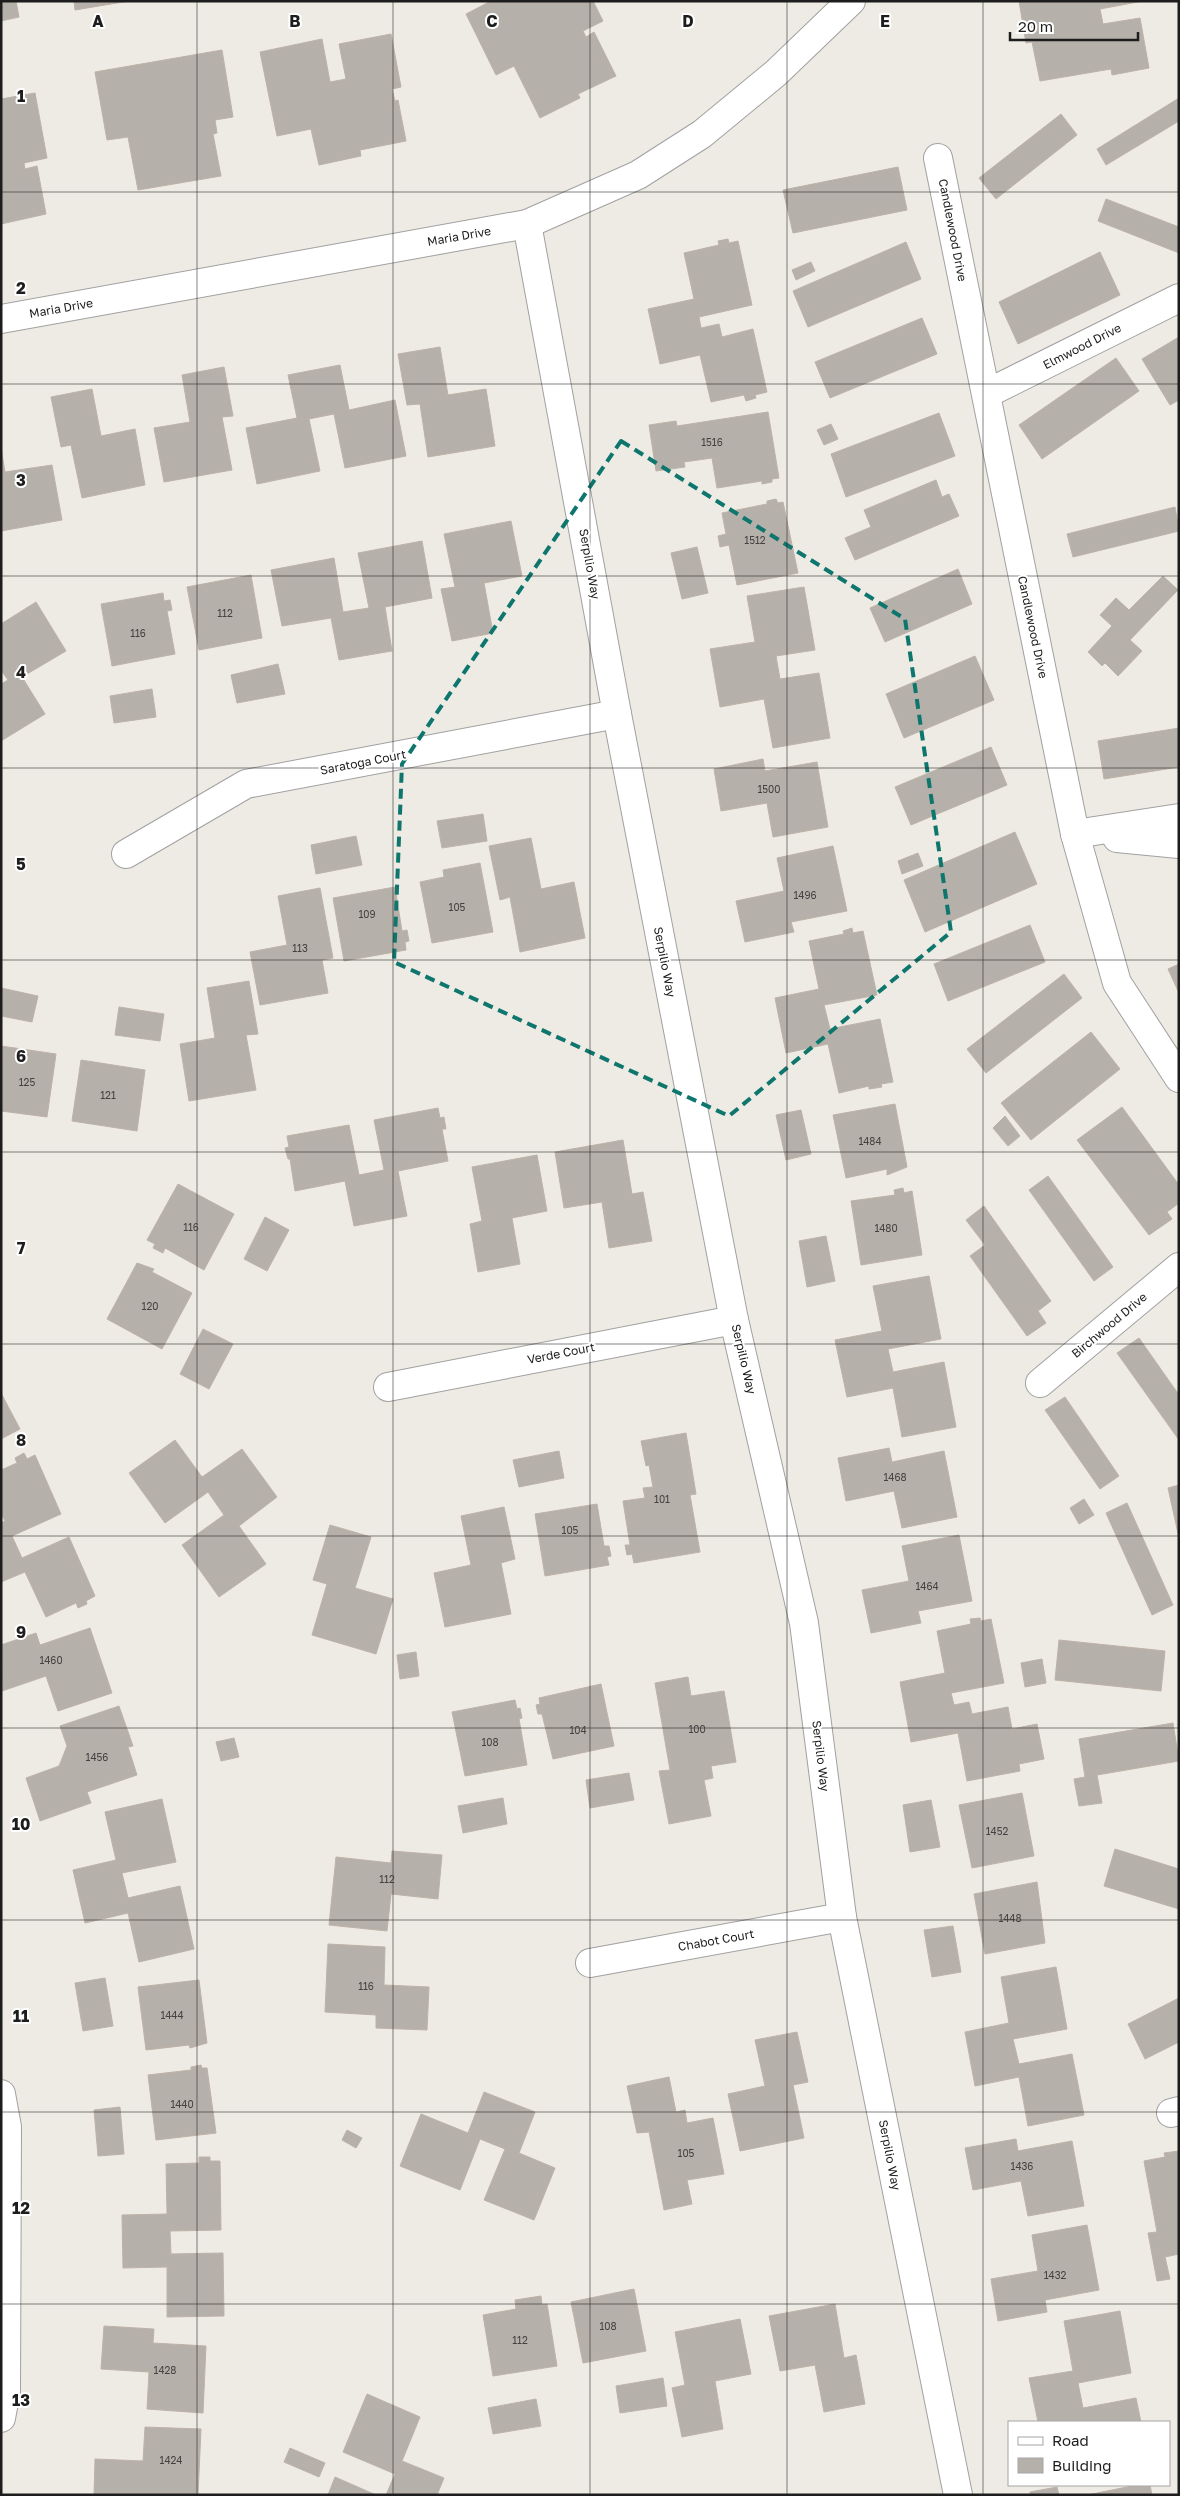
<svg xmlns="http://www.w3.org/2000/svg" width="1180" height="2496" font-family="'Golos Text',sans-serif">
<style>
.building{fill:#b6b0aa;stroke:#beb2a8}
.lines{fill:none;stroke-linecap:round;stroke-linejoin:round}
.minor-casing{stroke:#a1a1a1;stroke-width:30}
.minor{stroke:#fff;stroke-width:28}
.marked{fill:none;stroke:#0f766e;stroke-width:4;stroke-dasharray:10 6;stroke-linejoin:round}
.grid{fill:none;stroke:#1d1d1d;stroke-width:1;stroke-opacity:0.55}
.labels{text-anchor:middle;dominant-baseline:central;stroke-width:4;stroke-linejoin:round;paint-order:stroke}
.number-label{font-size:10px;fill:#434240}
.street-label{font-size:12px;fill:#1d1d1d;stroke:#fff}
.grid-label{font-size:16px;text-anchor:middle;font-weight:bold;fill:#1d1d1d;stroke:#fff;stroke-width:4;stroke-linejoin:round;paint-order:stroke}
</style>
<rect width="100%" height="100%" fill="#edebe4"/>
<g class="building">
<path d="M1,1H16L19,17L1,21Z"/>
<path d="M74,1H129L75,10Z"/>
<path d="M491,1H593L603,21L583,31L586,37L594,32L616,76L578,94L580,98L540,118L514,66L496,75L466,14Z"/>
<path d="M1019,1H1143L1100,9L1103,24L1140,18L1149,68L1112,75L1111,69L1040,81L1032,42L1026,43Z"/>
<path d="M391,34L401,87L392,89L395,101L398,100L406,141L360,150L361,156L319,165L311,129L277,136L260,52L322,39L330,82L346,79L339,44Z"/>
<path d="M222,50L233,117L215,120L217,133L213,134L221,176L138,190L128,137L107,140L95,72Z"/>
<path d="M35,93L47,158L24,163L25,169L37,166L46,214L1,224V99Z"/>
<path d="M1179,98V121L1106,165L1097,149Z"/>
<path d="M1061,114L1077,135L996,199L979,178Z"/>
<path d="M898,167L907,210L793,233L783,190Z"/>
<path d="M1106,199L1179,227V253L1098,221Z"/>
<path d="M728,239L729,243L738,241L752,305L699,317L701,328L719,324L722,337L753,329L767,392L755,395L756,398L746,401L744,395L711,402L700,355L660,364L648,309L694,299L684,253L719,245L718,241Z"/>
<path d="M906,242L921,279L808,327L793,291Z"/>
<path d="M1100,252L1120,295L1018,344L999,302Z"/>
<path d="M811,262L815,271L796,280L792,270Z"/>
<path d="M922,318L937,354L830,398L815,362Z"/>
<path d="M1179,337V400L1170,405L1142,359Z"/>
<path d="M440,347L448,395L486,389L495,446L428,457L420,404L407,405L398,354Z"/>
<path d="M1116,358L1139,391L1042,459L1019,425Z"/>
<path d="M340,365L349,410L395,400L406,456L345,468L334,414L309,419L320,471L257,484L246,428L297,418L288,375Z"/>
<path d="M224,367L233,416L222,417L232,470L164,482L154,428L190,422L182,375Z"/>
<path d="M92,389L101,436L135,429L145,485L82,498L71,445L61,447L51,397Z"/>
<path d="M768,412L779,478L772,479V482L762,484V481L717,488L712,458L684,462L685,467L656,471L649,425L676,421L677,426Z"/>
<path d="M939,413L955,456L846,497L831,454Z"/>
<path d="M831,424L838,439L824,445L817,430Z"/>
<path d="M1,448L5,472L52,465L62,520L1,531Z"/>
<path d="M936,480L942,497L949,494L959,516L855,560L845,538L871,527L864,510Z"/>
<path d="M776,499L778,503L783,502L798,573L737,585L729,545L720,547L718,536L726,534L722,513L767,504V501Z"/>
<path d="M1175,507L1179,531L1073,557L1067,534Z"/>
<path d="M511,521L522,576L484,583L493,633L452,641L441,589L455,587L444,534Z"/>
<path d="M422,541L432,598L385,607L392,651L339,660L331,618L282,626L271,570L334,558L343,612L369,608L358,553Z"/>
<path d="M697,547L708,593L682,599L671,553Z"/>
<path d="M958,569L972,604L885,642L870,608Z"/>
<path d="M251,575L262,638L199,650L187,587Z"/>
<path d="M1163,576L1178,590L1130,640L1142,651L1118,676L1105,663L1102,666L1088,652L1112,626L1100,615L1116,598L1129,610Z"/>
<path d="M804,587L815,650L776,656L780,679L819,673L830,738L773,748L764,699L720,707L710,649L755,642L747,596Z"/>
<path d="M163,593L164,601L170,600L172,610L167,611L175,654L112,666L101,604Z"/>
<path d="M36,602L66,651L22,677L45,714L1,741V684L8,680L1,670V624Z"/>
<path d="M975,656L994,700L904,738L886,694Z"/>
<path d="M278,664L285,694L237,703L231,675Z"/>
<path d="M152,689L156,717L114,723L110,696Z"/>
<path d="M1179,728V767L1104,779L1098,741Z"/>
<path d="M991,747L1007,785L911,825L895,787Z"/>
<path d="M763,759L765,771L817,762L828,827L773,837L767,803L721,811L714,769Z"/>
<path d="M483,814L487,841L442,848L437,821Z"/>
<path d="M1015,832L1037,884L925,932L904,880Z"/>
<path d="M356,836L362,865L316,874L311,845Z"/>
<path d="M531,838L541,889L574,882L585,938L520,952L510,897L500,900L489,846Z"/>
<path d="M833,846L847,911L791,922L794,932L745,942L736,901L784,891L777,858Z"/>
<path d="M918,853L923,866L902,874L898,861Z"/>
<path d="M480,863L493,932L432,943L420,882L444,877L443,870Z"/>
<path d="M395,887L402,931L407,930L409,941L405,942L406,950L344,961L333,898Z"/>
<path d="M320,888L333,958L322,960L328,993L260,1005L250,952L287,945L278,896Z"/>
<path d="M1030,925L1045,962L948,1001L934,964Z"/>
<path d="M852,928L853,933L863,931L877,995L824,1005L830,1029L880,1019L893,1082L881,1084L882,1087L869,1089V1086L839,1093L828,1044L786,1053L775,998L819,989L809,941L844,934L843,931Z"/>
<path d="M1179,964V993L1168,969Z"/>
<path d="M1064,974L1082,998L986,1073L967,1049Z"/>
<path d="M249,981L258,1034L246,1035L256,1090L189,1101L180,1044L215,1038L207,988Z"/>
<path d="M1,988L38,996L32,1022L1,1016Z"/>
<path d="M119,1007L164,1014L160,1041L115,1035Z"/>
<path d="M1091,1032L1120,1069L1031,1140L1001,1103Z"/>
<path d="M1,1046L56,1054L47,1117L1,1111Z"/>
<path d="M81,1060L145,1070L137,1131L72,1121Z"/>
<path d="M895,1104L907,1167L887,1175V1169L846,1178L833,1115Z"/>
<path d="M1122,1107L1179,1185V1203L1167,1212L1172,1219L1149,1235L1077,1140Z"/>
<path d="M438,1108L440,1118L444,1117L446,1129H442L448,1161L398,1171L407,1216L354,1226L345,1181L295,1191L290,1159H288L285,1148L289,1147L287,1136L349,1125L359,1175L384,1170L374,1120Z"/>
<path d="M801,1110L811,1154L786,1160L776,1115Z"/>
<path d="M1005,1116L1020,1136L1008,1146L993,1128Z"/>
<path d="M623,1140L632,1194L643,1192L652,1241L609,1248L602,1202L564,1208L555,1152Z"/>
<path d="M537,1155L547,1211L512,1218L520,1264L478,1272L470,1224L482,1221L472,1167Z"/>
<path d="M1048,1176L1113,1267L1094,1281L1029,1190Z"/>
<path d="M178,1184L234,1214L204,1270L165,1248L163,1253L153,1248L155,1244L147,1240Z"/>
<path d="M903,1188L904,1193L912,1191L922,1255L861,1265L851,1201L895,1195L894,1190Z"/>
<path d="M984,1206L1051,1301L1038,1311L1046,1323L1027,1336L970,1256L985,1245L966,1220Z"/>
<path d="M265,1217L289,1230L267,1271L244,1259Z"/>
<path d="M826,1236L835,1281L807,1287L799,1241Z"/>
<path d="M137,1263L154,1269L152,1272L192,1293L162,1349L107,1319Z"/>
<path d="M929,1276L941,1339L888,1349L893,1372L944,1362L956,1427L902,1437L893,1388L847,1397L835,1340L882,1331L873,1286Z"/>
<path d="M203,1329L233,1344L209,1389L180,1374Z"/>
<path d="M1139,1338L1179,1395V1440L1117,1353Z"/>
<path d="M1,1393L20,1429L1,1439Z"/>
<path d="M1065,1397L1119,1476L1100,1489L1045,1410Z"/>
<path d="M686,1433L696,1494L690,1495L700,1552L634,1563L632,1554L627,1555L625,1545H630L623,1501L645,1498L643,1488L653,1487L649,1465L646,1466L641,1441Z"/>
<path d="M175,1440L202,1477L242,1449L277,1497L239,1526L266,1564L219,1597L182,1545L224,1515L208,1492L165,1523L129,1473Z"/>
<path d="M889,1448L892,1462L944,1451L957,1517L902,1528L894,1491L846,1501L838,1458Z"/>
<path d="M559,1451L564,1478L519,1487L513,1460Z"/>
<path d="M24,1453L27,1459L35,1455L61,1514L12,1536L22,1558L69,1537L95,1596L86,1601L87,1604L78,1608L76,1603L46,1617L25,1572L1,1582V1523L5,1521L1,1513V1470L17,1463L15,1458Z"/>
<path d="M1179,1485V1538L1168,1488Z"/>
<path d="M1084,1499L1094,1515L1079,1524L1070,1508Z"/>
<path d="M1127,1503L1173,1605L1152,1615L1106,1513Z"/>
<path d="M597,1504L604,1546H609L611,1556L607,1557L609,1565L545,1576L535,1514Z"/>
<path d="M504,1507L515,1559L501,1563L511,1614L445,1627L434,1573L471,1565L461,1516Z"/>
<path d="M330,1525L371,1537L355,1588L393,1599L376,1654L312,1635L327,1584L313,1580Z"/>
<path d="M959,1535L972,1601L918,1611L921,1623L871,1633L862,1590L909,1581L902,1546Z"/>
<path d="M980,1618L981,1621L991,1619L1004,1683L951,1693L954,1705L969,1702L972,1714L1008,1707L1012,1729L1037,1724L1044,1759L1019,1764L1020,1771L967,1781L958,1733L911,1742L900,1682L945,1673L937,1631L971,1624L970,1619Z"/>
<path d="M90,1628L112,1693L58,1711L46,1676L2,1691L1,1645L36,1633L40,1645Z"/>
<path d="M1059,1640L1165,1651L1161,1691L1055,1680Z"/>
<path d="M416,1652L419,1676L400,1679L397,1655Z"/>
<path d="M1042,1659L1046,1683L1025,1687L1021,1663Z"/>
<path d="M688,1677L691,1696L724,1691L736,1762L711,1766L713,1778L704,1780L711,1816L669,1824L659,1771L670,1770L655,1683Z"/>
<path d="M601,1684L614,1746L553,1759L542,1714H538L536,1705L540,1704L539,1698Z"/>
<path d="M515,1700L517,1709L520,1708L522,1718L519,1719L527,1765L465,1776L452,1712Z"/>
<path d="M119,1706L133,1746L128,1747L137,1775L87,1792L91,1803L40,1821L26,1778L59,1766L67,1746L60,1726Z"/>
<path d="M1173,1723L1179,1761L1097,1775L1102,1803L1079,1806L1074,1779L1085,1777L1079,1739Z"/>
<path d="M234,1738L239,1757L221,1761L216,1742Z"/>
<path d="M629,1773L634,1800L590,1808L586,1780Z"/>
<path d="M1022,1793L1034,1856L972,1868L959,1805Z"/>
<path d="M503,1798L507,1824L463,1833L458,1806Z"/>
<path d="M162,1799L176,1862L122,1873L128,1898L180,1886L194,1949L139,1962L128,1913L85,1923L73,1870L116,1860L105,1812Z"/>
<path d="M931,1800L940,1847L910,1852L903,1805Z"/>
<path d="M1115,1849L1179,1869V1909L1104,1886Z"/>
<path d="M392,1851L442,1855L438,1899L391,1894L387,1931L329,1925L336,1857L391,1863Z"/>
<path d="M1037,1882L1045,1943L985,1954L974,1894Z"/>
<path d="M953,1926L961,1972L932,1977L924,1930Z"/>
<path d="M328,1944L385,1947L384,1985L429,1987L427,2030L376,2028V2015L325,2012Z"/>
<path d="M1056,1967L1067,2029L1013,2039L1019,2064L1072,2054L1084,2115L1028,2126L1019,2077L975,2086L965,2032L1009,2023L1001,1977Z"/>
<path d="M105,1978L113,2026L83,2031L75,1983Z"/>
<path d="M199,1980L207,2043L190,2048L189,2045L146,2050L138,1987Z"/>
<path d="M1179,1998V2042L1145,2059L1128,2024Z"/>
<path d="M797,2032L808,2082L793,2085L804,2138L740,2151L728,2094L765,2086L755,2040Z"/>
<path d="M201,2065L202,2068H207L216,2133L156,2140L148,2075L191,2070V2067Z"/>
<path d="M669,2077L676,2112L685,2110L687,2123L713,2118L724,2174L687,2180L692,2204L664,2210L649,2132L637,2133L627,2086Z"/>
<path d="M484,2092L535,2112L519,2153L555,2168L534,2220L484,2200L505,2149L480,2139L460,2190L400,2166L421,2114L468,2133Z"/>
<path d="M120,2107L124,2154L98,2156L94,2110Z"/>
<path d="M347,2130L362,2138L356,2148L342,2140Z"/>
<path d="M1016,2139L1018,2151L1072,2141L1084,2206L1028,2216L1021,2181L973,2190L965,2148Z"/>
<path d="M1179,2151V2254L1165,2257L1170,2279L1157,2281L1148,2233L1157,2232L1144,2161L1165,2157L1164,2153Z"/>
<path d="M199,2157H210V2161H220L221,2230L170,2231L171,2254L223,2253L224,2316L167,2317V2267L123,2268L122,2215L167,2214L166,2164L199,2163Z"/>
<path d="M1087,2225L1099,2290L1045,2300L1047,2312L998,2321L991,2279L1038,2271L1032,2235Z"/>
<path d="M634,2289L646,2351L583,2363L571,2302Z"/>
<path d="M541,2296L542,2305L547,2304L557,2366L493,2376L483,2315L516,2309L515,2300Z"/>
<path d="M835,2304L844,2358L856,2355L865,2404L824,2412L815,2365L780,2371L769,2316Z"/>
<path d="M1120,2311L1131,2373L1078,2383L1083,2408L1136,2398L1141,2422H1038L1029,2378L1073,2371L1064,2321Z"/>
<path d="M740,2319L751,2374L715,2381L723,2429L682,2437L672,2388L685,2385L675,2332Z"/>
<path d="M104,2326L154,2329L153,2343L206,2346L203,2413L147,2409L149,2372L101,2369Z"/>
<path d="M663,2378L667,2406L620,2413L616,2386Z"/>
<path d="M367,2394L420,2417L402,2461L444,2478L437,2495H386L395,2474L343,2452Z"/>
<path d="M536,2399L541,2426L493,2434L488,2408Z"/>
<path d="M145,2427L201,2429L198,2495H94L95,2459L143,2461Z"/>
<path d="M290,2448L325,2463L319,2477L284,2462Z"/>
<path d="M335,2477L376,2495H328Z"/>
<path d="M1137,2485H1150L1152,2495H1087Z"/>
<path d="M1057,2487L1059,2495H1030V2492Z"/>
</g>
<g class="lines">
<defs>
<g id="minor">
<path d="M938,158L1075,834L1117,983L1179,1078"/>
<path d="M527,224L617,714L734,1320L804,1623L842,1917L958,2495"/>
<path d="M1,319L527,224L638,175L702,134L776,73L851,1"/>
<path d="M986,394L1179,298"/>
<path d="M1075,834L1179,818"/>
<path d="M1117,838L1179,844"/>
<path d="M126,854L246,784L617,714"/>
<path d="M1040,1383L1179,1267"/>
<path d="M388,1387L734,1320"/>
<path d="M590,1963L842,1917"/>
<path d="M1,2094L7,2127L6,2391L1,2418"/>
<path d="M1171,2113L1179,2111"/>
</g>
</defs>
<use href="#minor" class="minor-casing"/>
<use href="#minor" class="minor"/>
</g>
<path class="marked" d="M621,441L905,619L951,932L729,1116L394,962L402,764Z"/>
<path class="grid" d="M197,1V2495M393,1V2495M590,1V2495M787,1V2495M983,1V2495M1,192H1179M1,384H1179M1,576H1179M1,768H1179M1,960H1179M1,1152H1179M1,1344H1179M1,1536H1179M1,1728H1179M1,1920H1179M1,2112H1179M1,2304H1179"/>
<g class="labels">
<g class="number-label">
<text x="712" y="442">1516</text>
<text x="755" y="540">1512</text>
<text x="225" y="613">112</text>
<text x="138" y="633">116</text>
<text x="769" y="789">1500</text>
<text x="805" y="895">1496</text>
<text x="457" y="907">105</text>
<text x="367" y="914">109</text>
<text x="300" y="948">113</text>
<text x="27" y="1082">125</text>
<text x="108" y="1095">121</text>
<text x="870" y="1141">1484</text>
<text x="191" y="1227">116</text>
<text x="886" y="1228">1480</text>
<text x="150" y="1306">120</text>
<text x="895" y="1477">1468</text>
<text x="662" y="1499">101</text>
<text x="570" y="1530">105</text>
<text x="927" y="1586">1464</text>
<text x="51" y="1660">1460</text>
<text x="697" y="1729">100</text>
<text x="578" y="1730">104</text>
<text x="490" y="1742">108</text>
<text x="97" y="1757">1456</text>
<text x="997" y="1831">1452</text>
<text x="387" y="1879">112</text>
<text x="1010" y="1918">1448</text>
<text x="366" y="1986">116</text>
<text x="172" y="2015">1444</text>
<text x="182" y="2104">1440</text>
<text x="686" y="2153">105</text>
<text x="1022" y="2166">1436</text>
<text x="1055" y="2275">1432</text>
<text x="608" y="2326">108</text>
<text x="520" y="2340">112</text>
<text x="165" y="2370">1428</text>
<text x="171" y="2460">1424</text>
</g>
<g class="street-label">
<text transform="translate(953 230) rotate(79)">Candlewood Drive</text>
<text transform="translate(459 236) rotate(-10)">Maria Drive</text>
<text transform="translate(61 308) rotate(-10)">Maria Drive</text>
<text transform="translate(1082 346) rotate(-27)">Elmwood Drive</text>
<text transform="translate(590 564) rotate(80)">Serpilio Way</text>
<text transform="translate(1033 627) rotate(78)">Candlewood Drive</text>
<text transform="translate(363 762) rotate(-11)">Saratoga Court</text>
<text transform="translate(665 962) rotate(79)">Serpilio Way</text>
<text transform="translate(1109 1325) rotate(-40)">Birchwood Drive</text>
<text transform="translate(561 1353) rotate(-11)">Verde Court</text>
<text transform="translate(744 1359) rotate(77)">Serpilio Way</text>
<text transform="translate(821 1756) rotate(83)">Serpilio Way</text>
<text transform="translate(716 1940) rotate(-10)">Chabot Court</text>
<text transform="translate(890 2155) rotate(79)">Serpilio Way</text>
</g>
</g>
<g class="grid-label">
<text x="98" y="27">A</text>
<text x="295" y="27">B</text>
<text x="492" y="27">C</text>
<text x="688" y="27">D</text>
<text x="885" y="27">E</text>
<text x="21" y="102">1</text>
<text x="21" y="294">2</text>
<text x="21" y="486">3</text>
<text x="21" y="678">4</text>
<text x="21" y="870">5</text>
<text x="21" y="1062">6</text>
<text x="21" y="1254">7</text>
<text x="21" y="1446">8</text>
<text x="21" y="1638">9</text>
<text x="21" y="1830">10</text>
<text x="21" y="2022">11</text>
<text x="21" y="2214">12</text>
<text x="21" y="2406">13</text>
</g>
<rect width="1180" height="2496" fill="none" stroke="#1d1d1d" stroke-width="5"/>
<rect x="1008" y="2421" width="162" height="65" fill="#ffffff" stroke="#a5a5a5"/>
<rect x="1018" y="2437" width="25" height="8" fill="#ffffff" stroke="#a5a5a5"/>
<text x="1052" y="2446" font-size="15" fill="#1d1d1d">Road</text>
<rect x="1018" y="2458" width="25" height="15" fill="#b6b0aa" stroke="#a5a5a5"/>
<text x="1052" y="2471" font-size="15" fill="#1d1d1d">Building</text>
<path d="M1010 32v8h128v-8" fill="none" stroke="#1d1d1d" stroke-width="2.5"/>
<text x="1018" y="32" font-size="15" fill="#1d1d1d" stroke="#ffffff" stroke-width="4" paint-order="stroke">20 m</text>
</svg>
